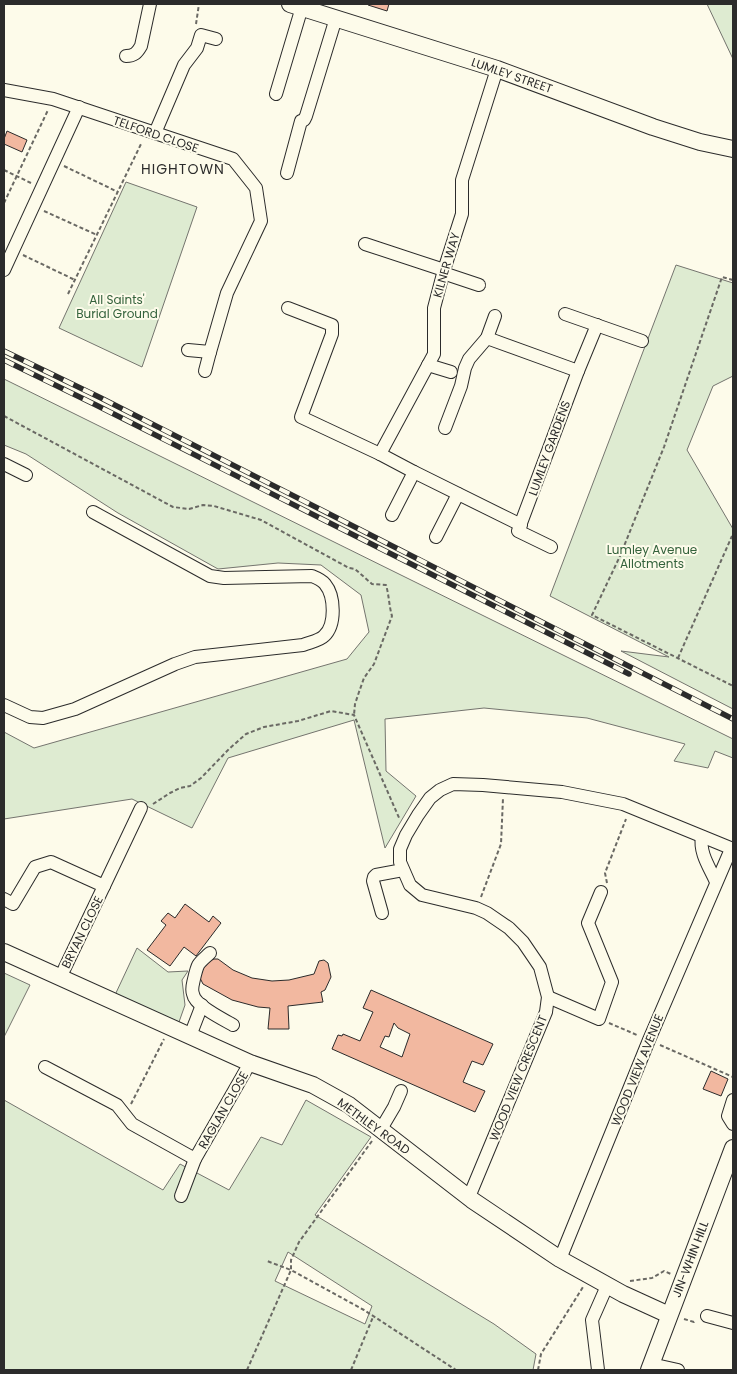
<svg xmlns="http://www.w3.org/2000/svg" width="737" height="1374" font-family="Poppins,sans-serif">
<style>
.green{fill:#deebd1;stroke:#74746e;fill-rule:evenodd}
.building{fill:#f2b8a0;stroke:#2b2b2b;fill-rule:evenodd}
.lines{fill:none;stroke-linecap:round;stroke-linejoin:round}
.minor-casing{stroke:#2b2b2b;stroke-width:14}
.major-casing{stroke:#2b2b2b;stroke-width:18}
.path{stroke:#6a6964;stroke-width:2;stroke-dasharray:4 2.5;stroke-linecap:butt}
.minor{stroke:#fdfbea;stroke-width:12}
.major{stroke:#fdfbea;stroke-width:16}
.rail-casing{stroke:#2b2b2b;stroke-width:5.5}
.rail{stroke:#fdfbea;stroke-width:4;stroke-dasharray:11;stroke-linecap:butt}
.labels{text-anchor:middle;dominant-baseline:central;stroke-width:4;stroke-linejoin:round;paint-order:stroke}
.street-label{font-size:12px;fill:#2b2b2b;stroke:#fdfbea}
.park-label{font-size:12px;fill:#34623c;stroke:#fdfbea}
.neighbourhood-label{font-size:14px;letter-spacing:1px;fill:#2b2b2b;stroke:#fdfbea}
</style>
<rect width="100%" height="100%" fill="#fdfbea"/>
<g class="green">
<path d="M707,4H733V59Z"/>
<path d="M126,182L197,207L142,367L59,328Z"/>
<path d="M676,265L733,283V376L713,386L687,450L733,529V709L621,651L669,657L550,596Z"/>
<path d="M4,379L733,739V758L715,751L708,768L674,761L685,744L587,718L484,708L385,719L386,771L416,796L385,848L354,720L228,758L192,828L132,799L4,819V732L34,748L347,659L369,632L361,595L321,565L278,563L218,569L118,513L26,454L4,445Z"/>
<path d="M137,948L168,972L188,971L182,980L185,1005L179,1022L115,995Z"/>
<path d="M4,973L30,985L4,1037Z"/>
<path d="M4,1100L163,1190L180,1164L229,1190L261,1137L282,1145L306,1100L371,1137L315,1215L494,1324L536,1354L533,1370H4ZM288,1252L372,1306L365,1324L275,1281Z"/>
</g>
<g class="building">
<path d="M369,4H389L387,11L368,5Z"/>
<path d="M7,131L27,140L22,152L4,144V139Z"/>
<path d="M185,904L209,922L213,916L221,923L196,956L184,947L170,966L147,950L166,925L161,921L168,913L175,918Z"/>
<path d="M214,959H218L233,970L252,978L272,981L289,980L314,974L319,961L324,960L328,963L331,977L325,990L321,992L323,1002L288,1006L289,1029H268L270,1008L258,1007L232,1000L203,984L200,978L204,966L207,962Z"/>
<path d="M371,990L493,1044L483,1065L472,1061L463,1082L485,1091L475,1112L332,1049L338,1035L342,1036L343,1034L360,1041L373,1012L363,1008ZM394,1023L398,1028L410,1034L402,1057L380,1047L385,1036L389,1037Z"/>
<path d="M711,1071L728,1079L721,1096L703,1089Z"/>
</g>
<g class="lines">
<defs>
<g id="minor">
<path d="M126,56C134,56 137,53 141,46L150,4"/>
<path d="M497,69L462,180V214L444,270L434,308V354L380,454L414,472L521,525"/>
<path d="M4,90L53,99L233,159L256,188L261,221L227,293L210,352L188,350"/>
<path d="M276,94L302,7"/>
<path d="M155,133L184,65L197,48L201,35L216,39"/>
<path d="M287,173L301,121L304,120L306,116L336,18"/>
<path d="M365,244L444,270"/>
<path d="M4,270L79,107"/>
<path d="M443,273L479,285"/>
<path d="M288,308L332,325V334L301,417L380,454"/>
<path d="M565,314L642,341"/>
<path d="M487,338L578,371"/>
<path d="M428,365L451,372"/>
<path d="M205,371L210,352"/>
<path d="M445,428L461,386L465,368L469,359L487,338L495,316"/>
<path d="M4,464L26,475"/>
<path d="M392,515L414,472"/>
<path d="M436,537L458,494"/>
<path d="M551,547L518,531L578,371L597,325"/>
<path d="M4,705L30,717L43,718L75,709L175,664L195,657L303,645C310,642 319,641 324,636C336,625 335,596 325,584C322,580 317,578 312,576L224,578L210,576L93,512"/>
<path d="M702,837C699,853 710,868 716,882"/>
<path d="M104,886L141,808"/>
<path d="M4,899L13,904L35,867L51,862L104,886L60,978"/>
<path d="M382,913L373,881L374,877L376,875L403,870"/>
<path d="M210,953C198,964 198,962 194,979C193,984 191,989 193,994C195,1006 223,1019 233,1025"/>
<path d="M548,997L599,1019L612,982L588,923L601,892"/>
<path d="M190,1036L202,1005"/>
<path d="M45,1067L117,1105L132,1124L195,1159L250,1063"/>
<path d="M733,1100L728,1116L733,1124"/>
<path d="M381,1129L394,1107L401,1091"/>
<path d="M181,1196L195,1159"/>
<path d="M469,1197L546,1012L548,997L540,967L523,942L509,928L487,913L476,908L422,895L410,885L400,862V849L406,835L418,815L430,798L440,790L453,784L483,785L562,792L623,804L733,849"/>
<path d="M560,1259L649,1040L731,849"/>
<path d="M707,1316L733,1323"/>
<path d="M651,1364L678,1370"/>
<path d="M598,1370L592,1320L607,1286"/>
</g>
<g id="major">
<path d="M290,4L497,69L653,127L700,142L733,149"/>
<path d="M4,952L250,1063L313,1085L349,1105L472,1200L560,1259L623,1294L669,1315"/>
<path d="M649,1370L733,1148"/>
</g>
</defs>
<use href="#minor" class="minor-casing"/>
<use href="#major" class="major-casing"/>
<g class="path">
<path d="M196,24L199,4"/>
<path d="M64,166L118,192"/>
<path d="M4,170L31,183"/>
<path d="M4,203L48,110"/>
<path d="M44,211L97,235"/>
<path d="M23,255L75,280"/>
<path d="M733,280L722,277L664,447L620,556L592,615L733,686"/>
<path d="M68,294L142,142"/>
<path d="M4,416L173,507L189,509L203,505L214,506L261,520L349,568L355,569L372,584L386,585C389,595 389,606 392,616L374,664L364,678L359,692L355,704L354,715"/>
<path d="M678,658L732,536"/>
<path d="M153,804L170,793L180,788L190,786L201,778L229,749L246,734L264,727L298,721L331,711L354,715L400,820"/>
<path d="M607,883L605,873L626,819"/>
<path d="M481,897L501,844L503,798"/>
<path d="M609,1023L637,1035"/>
<path d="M660,1045L733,1077"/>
<path d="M131,1104L164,1039"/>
<path d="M372,1141L299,1242L291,1260V1270L364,1310L456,1370"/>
<path d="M630,1281L652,1278L664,1271L671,1274"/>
<path d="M684,1319L694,1322L695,1320"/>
<path d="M247,1370L291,1270L267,1261"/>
<path d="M351,1370L373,1317"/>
<path d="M538,1370L541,1354L583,1287"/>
</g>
<use href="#minor" class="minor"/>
<use href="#major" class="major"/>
<defs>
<g id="rail">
<path d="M4,351L101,398L733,719"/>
<path d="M4,360L96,405L629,674"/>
</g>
</defs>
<use href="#rail" class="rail-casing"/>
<use href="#rail" class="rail"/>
</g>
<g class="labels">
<g class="street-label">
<text transform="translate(512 75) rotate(19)">LUMLEY STREET</text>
<text transform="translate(156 134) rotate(19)">TELFORD CLOSE</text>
<text transform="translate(446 265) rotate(-74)">KILNER WAY</text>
<text transform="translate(549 448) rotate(-70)">LUMLEY GARDENS</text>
<text transform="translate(82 932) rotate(-64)">BRYAN CLOSE</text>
<text transform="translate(637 1070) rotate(-68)">WOOD VIEW AVENUE</text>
<text transform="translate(518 1078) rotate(-68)">WOOD VIEW CRESCENT</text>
<text transform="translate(223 1110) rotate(-60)">RAGLAN CLOSE</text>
<text transform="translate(374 1126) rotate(36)">METHLEY ROAD</text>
<text transform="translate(690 1259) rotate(-69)">JIN-WHIN HILL</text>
</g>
<g class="park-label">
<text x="117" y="299">All Saints'<tspan x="117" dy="14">Burial Ground</tspan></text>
<text x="652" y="549">Lumley Avenue<tspan x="652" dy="14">Allotments</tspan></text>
</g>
<g class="neighbourhood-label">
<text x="183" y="169">HIGHTOWN</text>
</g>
</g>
<rect width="737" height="1374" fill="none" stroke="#2b2b2b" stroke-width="10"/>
</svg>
